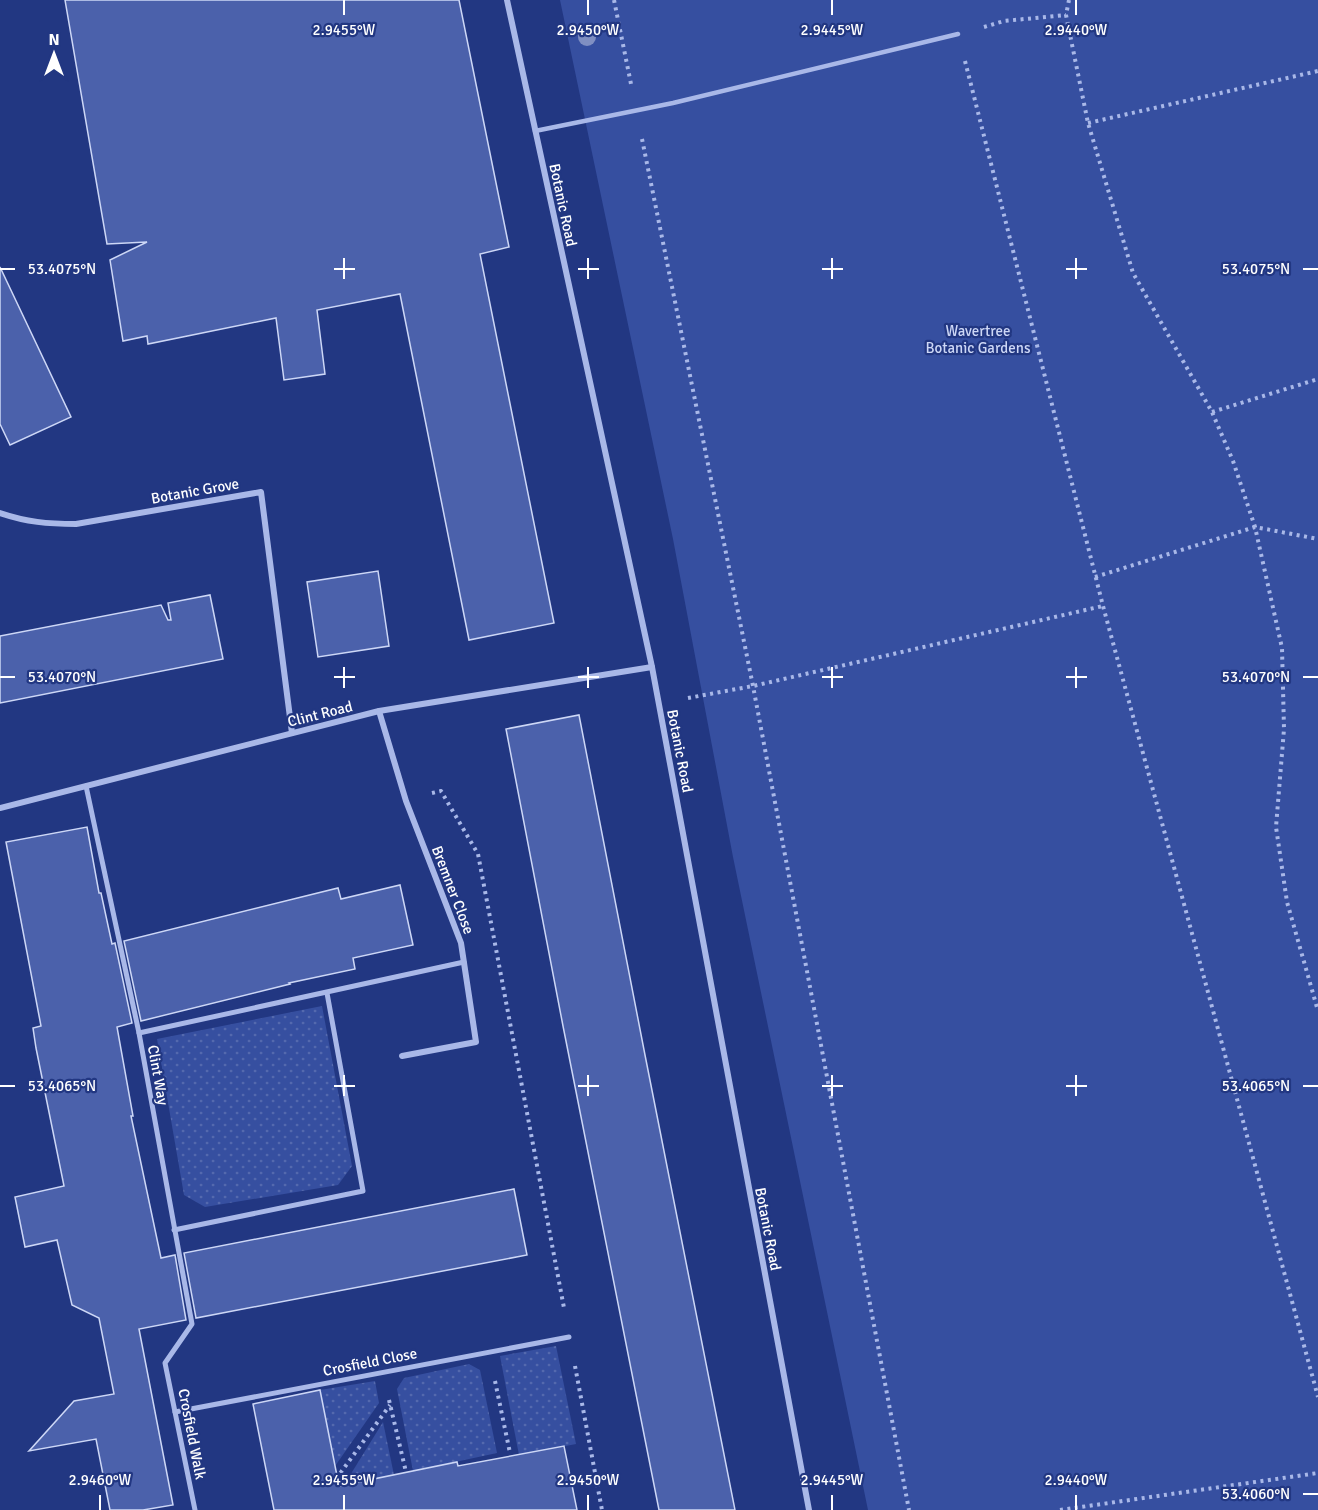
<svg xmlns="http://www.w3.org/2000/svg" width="1318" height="1510" font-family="Signika,sans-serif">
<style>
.grass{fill:url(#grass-dots)}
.park{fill:#364fa0}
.building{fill:#4b61ab;stroke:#cdd7f6;stroke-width:1.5}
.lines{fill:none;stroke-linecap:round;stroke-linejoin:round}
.path{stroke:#a9b8e8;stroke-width:4;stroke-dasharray:3 4.5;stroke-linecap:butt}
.service{stroke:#a9b8e8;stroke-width:4.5}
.pedestrian{stroke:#a9b8e8;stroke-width:5}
.minor{stroke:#a9b8e8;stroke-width:6}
.tree{fill:#808fc2}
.ticks{fill:none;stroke:#fff;stroke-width:2}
.labels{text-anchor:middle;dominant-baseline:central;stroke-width:4.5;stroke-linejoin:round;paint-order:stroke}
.street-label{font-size:15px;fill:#fff;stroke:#223782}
.park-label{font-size:15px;fill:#cdd7f6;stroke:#223782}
.ticks-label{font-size:15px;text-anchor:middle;fill:#fff;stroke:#223782;stroke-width:4.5;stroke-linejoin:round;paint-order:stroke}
</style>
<defs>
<pattern id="grass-dots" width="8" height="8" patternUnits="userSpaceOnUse" patternTransform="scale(1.5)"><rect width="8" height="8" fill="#364fa0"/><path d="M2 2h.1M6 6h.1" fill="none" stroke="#5469ae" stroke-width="1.8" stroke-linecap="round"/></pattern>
</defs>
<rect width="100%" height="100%" fill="#223782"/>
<g class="grass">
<path d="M322,1006L352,1166L338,1185L205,1207L184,1195L157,1039Z"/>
<path d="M556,1346L576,1444L519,1455L500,1356Z"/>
<path d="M469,1364L480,1370L497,1453L413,1471L397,1389L404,1378Z"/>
<path d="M375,1381L379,1403L333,1469L320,1390Z"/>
<path d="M383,1422L394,1475L350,1483L349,1477Z"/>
</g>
<path class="park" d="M560,0H1318V1510H868L733,857L673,539Z"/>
<g class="building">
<path d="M65,0H459L509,247L480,254L554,623L469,640L400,294L317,310L325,374L284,380L276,318L148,344L147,336L123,341L110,260L147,242L107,244Z"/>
<path d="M0,267L71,417L10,445L0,424Z"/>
<path d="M378,571L389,646L318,657L307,582Z"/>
<path d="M210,595L223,659L0,703V636L161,605L168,620H171L168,603Z"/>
<path d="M579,715L645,1055L735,1510H659L563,1026L506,729Z"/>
<path d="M87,827L99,893H101L112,944L115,943L132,1023L117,1027L133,1116H131L161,1258L175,1255L186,1320L139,1329L173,1505L143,1510H110L96,1439L29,1451L74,1401L114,1394L99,1318L72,1305L57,1240L25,1247L15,1197L64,1186L36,1048L33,1028L41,1026L6,842Z"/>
<path d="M400,885L413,945L353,958L355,969L289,983L290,984L141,1021L124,941L338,888L341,899Z"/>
<path d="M514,1189L527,1255L196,1318L184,1253Z"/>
<path d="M320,1390L339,1486L457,1462L458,1466L564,1446L577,1510H274L253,1404Z"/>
</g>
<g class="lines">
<g class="path">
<path d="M614,0L631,84"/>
<path d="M1069,0L1066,15L1088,123L1133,273L1212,412L1233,461L1255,527L1282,648L1284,729L1276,827L1287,902L1318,1011"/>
<path d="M984,27L1004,21L1066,15"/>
<path d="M965,61L1103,606L1318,1397"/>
<path d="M1088,123L1318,71"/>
<path d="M642,139L753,686L909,1510"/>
<path d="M1212,412L1318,379"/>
<path d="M1095,577L1255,527L1318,539"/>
<path d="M688,698L753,686L1103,606"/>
<path d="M432,793L441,791L478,854L564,1308"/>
<path d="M575,1366L602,1510"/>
<path d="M495,1381L510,1453"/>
<path d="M389,1400L406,1472"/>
<path d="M336,1479L390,1405"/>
<path d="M1060,1510L1318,1473"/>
</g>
<path class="service" d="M535,131L673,103L958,34"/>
<g class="pedestrian">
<path d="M86,786L139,1033L192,1324L165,1363L195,1510"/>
<path d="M139,1033L464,962"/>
<path d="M174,1230L363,1191L327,993"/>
<path d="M175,1412L569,1337"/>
</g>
<g class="minor">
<path d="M507,0L652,667L809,1510"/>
<path d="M0,513C27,522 47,524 76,524L261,492L292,733"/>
<path d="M379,711L406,801L461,943L476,1042L402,1056"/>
<path d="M0,808L379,711L652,667"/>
</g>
</g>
<circle class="tree" cx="587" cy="37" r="9"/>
<path class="ticks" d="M344,0V15M588,0V15M832,0V15M1076,0V15M344,258V279M588,258V279M832,258V279M1076,258V279M0,269H15M334,269H355M578,269H599M822,269H843M1066,269H1087M1303,269H1318M344,667V688M588,667V688M832,667V688M1076,667V688M0,677H15M334,677H355M578,677H599M822,677H843M1066,677H1087M1303,677H1318M344,1075V1096M588,1075V1096M832,1075V1096M1076,1075V1096M0,1086H15M334,1086H355M578,1086H599M822,1086H843M1066,1086H1087M1303,1086H1318M1303,1494H1318M100,1495V1510M344,1495V1510M588,1495V1510M832,1495V1510M1076,1495V1510"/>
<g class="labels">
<g class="street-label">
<text transform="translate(563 205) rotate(78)">Botanic Road</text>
<text transform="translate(195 491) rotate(-10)">Botanic Grove</text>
<text transform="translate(320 714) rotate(-14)">Clint Road</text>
<text transform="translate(680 751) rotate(79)">Botanic Road</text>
<text transform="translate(453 890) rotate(69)">Bremner Close</text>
<text transform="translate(158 1075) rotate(80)">Clint Way</text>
<text transform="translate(768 1229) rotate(79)">Botanic Road</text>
<text transform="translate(370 1362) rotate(-11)">Crosfield Close</text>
<text transform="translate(192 1434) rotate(79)">Crosfield Walk</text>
</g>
<g class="park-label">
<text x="978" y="331">Wavertree<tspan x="978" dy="17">Botanic Gardens</tspan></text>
</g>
</g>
<g class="ticks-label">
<text x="344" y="35">2.9455°W</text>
<text x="588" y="35">2.9450°W</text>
<text x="832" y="35">2.9445°W</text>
<text x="1076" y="35">2.9440°W</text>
<text x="62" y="274">53.4075°N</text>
<text x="1256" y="274">53.4075°N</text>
<text x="62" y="682">53.4070°N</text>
<text x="1256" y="682">53.4070°N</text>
<text x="62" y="1091">53.4065°N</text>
<text x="1256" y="1091">53.4065°N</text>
<text x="100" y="1485">2.9460°W</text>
<text x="344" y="1485">2.9455°W</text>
<text x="588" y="1485">2.9450°W</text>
<text x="832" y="1485">2.9445°W</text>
<text x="1076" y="1485">2.9440°W</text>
<text x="1256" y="1499">53.4060°N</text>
</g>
<g transform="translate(54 54)" stroke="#223782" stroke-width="4.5" paint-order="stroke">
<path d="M0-4.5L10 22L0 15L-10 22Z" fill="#ffffff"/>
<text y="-9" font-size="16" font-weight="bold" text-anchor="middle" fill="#ffffff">N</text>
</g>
</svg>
